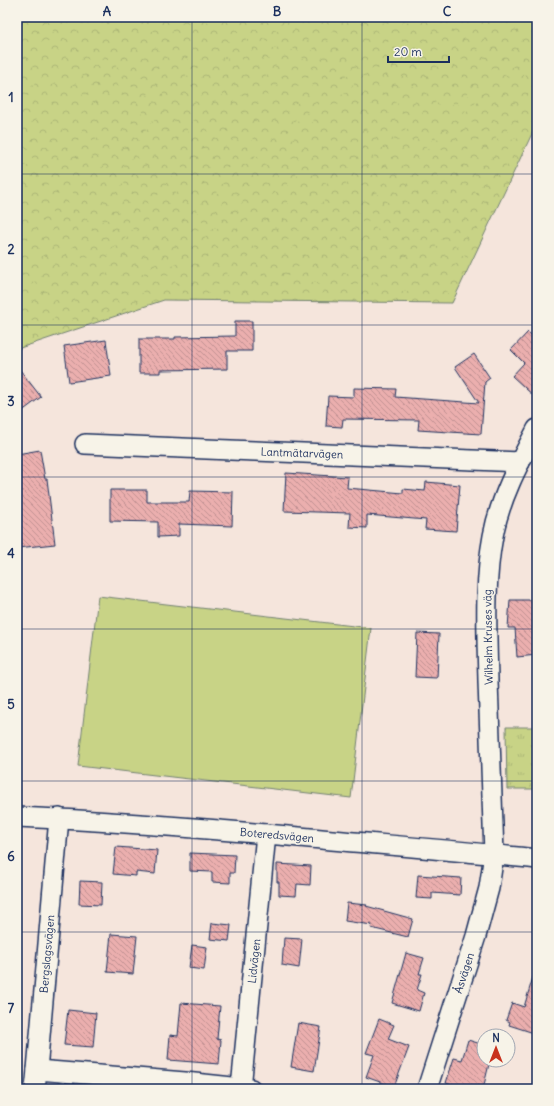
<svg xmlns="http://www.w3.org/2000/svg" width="554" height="1106" font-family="Delius,sans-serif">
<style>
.grass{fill:#c8d386;stroke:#728172}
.forest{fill:url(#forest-crowns);stroke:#728172}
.park{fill:url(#park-tufts);stroke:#728172}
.building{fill:url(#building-back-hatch);stroke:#1b2f5e}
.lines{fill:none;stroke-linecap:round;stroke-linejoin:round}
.minor-casing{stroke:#1b2f5e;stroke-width:22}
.minor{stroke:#f7f3e8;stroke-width:19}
.grid{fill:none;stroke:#1b2f5e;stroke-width:1;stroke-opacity:0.55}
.labels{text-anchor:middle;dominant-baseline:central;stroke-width:3;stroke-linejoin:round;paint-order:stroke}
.street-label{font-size:11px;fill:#1b2f5e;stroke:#f7f3e8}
.neatline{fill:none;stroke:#1b2f5e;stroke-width:1.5}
.grid-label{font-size:13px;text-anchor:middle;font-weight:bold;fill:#1b2f5e}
</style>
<defs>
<pattern id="forest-crowns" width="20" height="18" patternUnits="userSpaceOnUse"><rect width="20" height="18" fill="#c8d386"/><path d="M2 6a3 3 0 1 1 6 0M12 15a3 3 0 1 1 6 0" fill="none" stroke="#abb576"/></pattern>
<pattern id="park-tufts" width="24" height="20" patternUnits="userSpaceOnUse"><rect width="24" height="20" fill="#c8d386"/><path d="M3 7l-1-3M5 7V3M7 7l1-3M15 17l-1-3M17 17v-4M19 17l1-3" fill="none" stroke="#abb576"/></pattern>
<pattern id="building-back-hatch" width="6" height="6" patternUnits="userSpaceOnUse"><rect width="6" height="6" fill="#ebafae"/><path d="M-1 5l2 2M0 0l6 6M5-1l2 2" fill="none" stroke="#be8f91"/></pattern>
</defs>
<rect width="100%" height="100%" fill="#f5e5dc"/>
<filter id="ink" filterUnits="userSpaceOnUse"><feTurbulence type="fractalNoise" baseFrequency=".025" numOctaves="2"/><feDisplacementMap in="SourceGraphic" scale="8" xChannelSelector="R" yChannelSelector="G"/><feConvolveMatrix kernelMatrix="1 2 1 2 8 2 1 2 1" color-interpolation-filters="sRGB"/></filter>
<g filter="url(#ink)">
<path class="grass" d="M98,596L371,628L351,798L78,766Z"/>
<path class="forest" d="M17,17H537V123L452,303L164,300L17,349Z"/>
<path class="park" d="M506,727H537V789H507Z"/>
<g class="building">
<path d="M235,321H252V351H227V369L160,370V373H139V339H175V337L235,336Z"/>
<path d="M528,332L537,340V399L512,376L524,363L511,350Z"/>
<path d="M106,340L111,376L69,382L64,346Z"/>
<path d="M474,354L490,378L485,382L481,434L418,430L419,420L343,419L342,427L326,426L328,396L354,397V388L396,389L395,397L479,403L455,367Z"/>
<path d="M17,366L41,397L17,415Z"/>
<path d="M40,450L45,479H47L55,544L17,548V454Z"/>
<path d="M286,473L348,477L347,488L403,493V489L425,491L426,482L460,485L456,531L425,529L426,520L367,515V528L349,527L350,513L284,511Z"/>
<path d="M110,490H147V502H189L190,491L233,492L232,526L179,524V536L158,537V522L110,521Z"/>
<path d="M510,600H537V655L517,657L515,628H508Z"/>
<path d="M417,633L439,634L437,678L415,677Z"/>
<path d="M116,847L157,850L155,874L136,872V876L113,874Z"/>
<path d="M190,853L235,855L234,873H230V883L212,882V872L190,871Z"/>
<path d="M277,864L311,866L310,885L297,884L296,896L279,895V882H277Z"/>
<path d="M418,875L461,878L460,895L432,893V899L416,898Z"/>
<path d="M80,881L102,882L101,905L79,904Z"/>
<path d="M347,903L367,905L366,906L413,919L408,937L371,928L372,925L345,921Z"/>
<path d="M212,923L231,925L229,941L210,939Z"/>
<path d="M111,934L137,936L133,974L107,972Z"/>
<path d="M284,938L302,939L299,968L282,965Z"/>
<path d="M192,945L207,947L204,970L189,968Z"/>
<path d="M406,953L424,958L419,974H422L417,990L424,993L419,1011L392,1003Z"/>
<path d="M533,977L537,978V1034L509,1025L510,1022L506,1020L512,1003L524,1007Z"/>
<path d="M181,1003L220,1006L217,1039L221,1040L219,1064L168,1060L170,1035L178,1036Z"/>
<path d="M68,1010L96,1013L93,1047L64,1045Z"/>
<path d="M379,1019L394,1025L388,1039L409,1047L394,1087L366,1077L374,1055L366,1053Z"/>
<path d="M298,1023L321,1027L314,1071L291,1067Z"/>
<path d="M468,1040L484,1045V1060H490L483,1089H465L446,1083L454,1058L462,1060Z"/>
</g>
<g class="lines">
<defs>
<g id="minor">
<path d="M85,444L520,462"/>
<path d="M17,817C115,821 213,829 310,838C386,845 462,851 537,859"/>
<path d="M37,1070L185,1082L251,1089"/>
<path d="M241,1088L266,834"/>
<path d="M35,1089L37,1070L59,818"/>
<path d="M427,1089L476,936L489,888L494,854C492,797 490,739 488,681C487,633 484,583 493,536C500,498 519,463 537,429"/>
</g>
</defs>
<use href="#minor" class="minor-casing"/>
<use href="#minor" class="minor"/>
</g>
</g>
<path class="grid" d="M192,17V1089M362,17V1089M17,174H537M17,325H537M17,477H537M17,629H537M17,781H537M17,932H537"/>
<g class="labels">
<g class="street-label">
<text transform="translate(302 453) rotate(2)">Lantmätarvägen</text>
<text transform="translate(488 637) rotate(-91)">Wilhelm Kruses väg</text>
<text transform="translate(277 835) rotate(5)">Boteredsvägen</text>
<text transform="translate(47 954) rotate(-85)">Bergslagsvägen</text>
<text transform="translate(254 961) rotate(-84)">Lidvägen</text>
<text transform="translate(464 973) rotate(-72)">Åsvägen</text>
</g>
</g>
<rect width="554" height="1106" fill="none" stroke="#f7f3e8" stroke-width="44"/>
<g transform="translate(496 1048)"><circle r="19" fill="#f7f3e8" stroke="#9fa5b1"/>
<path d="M0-3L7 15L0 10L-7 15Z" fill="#c8321e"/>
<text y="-6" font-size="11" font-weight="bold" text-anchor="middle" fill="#1b2f5e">N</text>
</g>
<path d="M388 56v6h61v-6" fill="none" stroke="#1b2f5e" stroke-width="2"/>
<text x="394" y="56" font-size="12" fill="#1b2f5e" stroke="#f7f3e8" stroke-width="3" paint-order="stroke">20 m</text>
<rect x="22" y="22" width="510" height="1062" class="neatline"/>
<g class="grid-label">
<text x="107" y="16">A</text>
<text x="277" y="16">B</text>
<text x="447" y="16">C</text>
<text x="11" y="102">1</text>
<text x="11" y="254">2</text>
<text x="11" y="406">3</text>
<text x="11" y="558">4</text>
<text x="11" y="709">5</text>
<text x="11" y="861">6</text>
<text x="11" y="1013">7</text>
</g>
</svg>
